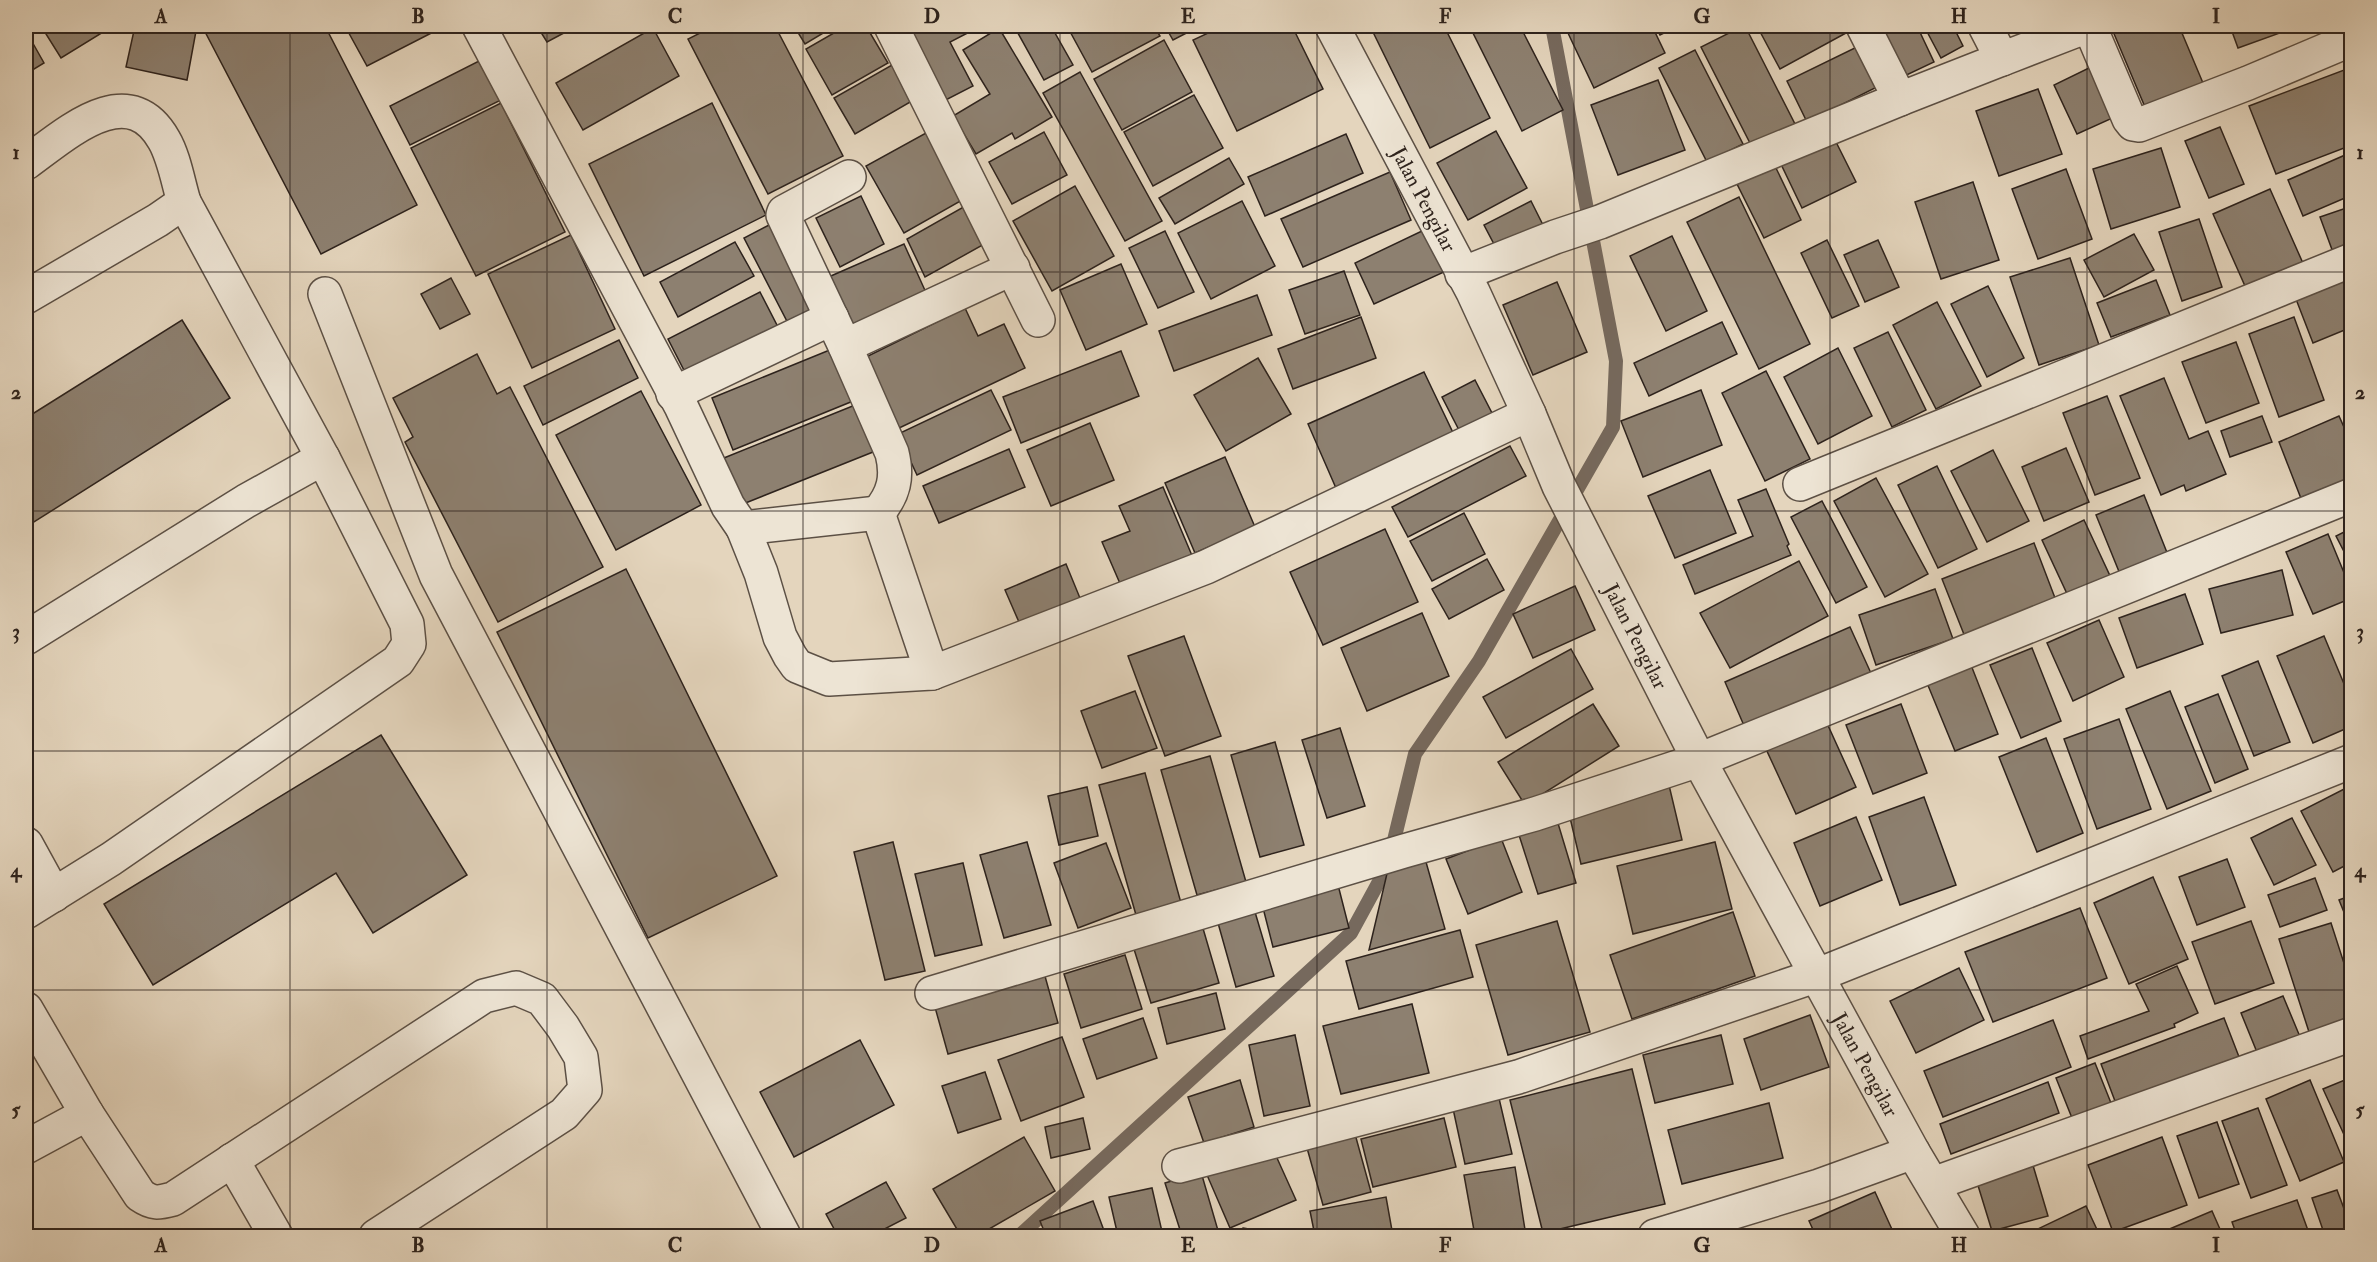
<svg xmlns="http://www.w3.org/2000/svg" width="2377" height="1262" font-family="'IM FELL Double Pica',serif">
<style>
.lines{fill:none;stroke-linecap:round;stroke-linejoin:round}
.stream{stroke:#76695d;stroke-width:14}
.building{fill:#8d8070;stroke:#2e231d;stroke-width:1.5}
.minor-casing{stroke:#5c5045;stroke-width:36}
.minor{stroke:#ede4d4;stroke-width:33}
.grid{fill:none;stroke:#2e231d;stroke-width:1.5;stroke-opacity:0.55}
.labels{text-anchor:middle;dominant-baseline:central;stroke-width:4.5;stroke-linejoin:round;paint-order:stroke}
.street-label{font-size:21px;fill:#2e231d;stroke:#ede4d4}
.neatline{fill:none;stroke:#2e231d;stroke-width:2}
.grid-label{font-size:20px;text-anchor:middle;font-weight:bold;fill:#2e231d}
</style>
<rect width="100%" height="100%" fill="#e4d5bd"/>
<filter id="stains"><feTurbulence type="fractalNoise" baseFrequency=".00333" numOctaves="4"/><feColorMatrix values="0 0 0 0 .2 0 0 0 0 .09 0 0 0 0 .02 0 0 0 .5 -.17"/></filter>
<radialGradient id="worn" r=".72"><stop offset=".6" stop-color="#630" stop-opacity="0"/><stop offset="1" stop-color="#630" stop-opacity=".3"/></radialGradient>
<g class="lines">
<path class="stream" d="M1019,1236L1351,933L1388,865L1415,754L1479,661L1613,427L1616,361L1552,26"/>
</g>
<g class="building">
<path d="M41,26H113L61,58Z"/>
<path d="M135,26H175L196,31L187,80L126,67Z"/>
<path d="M202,26H325L417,205L321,254Z"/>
<path d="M345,26H445L367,66Z"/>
<path d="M537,26H577L547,42Z"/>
<path d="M714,26H775L843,156L768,194L688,39Z"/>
<path d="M794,26H835L805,44Z"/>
<path d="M846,26H866L888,63L832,95L806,49Z"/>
<path d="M903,26H981L950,42L973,86L936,105Z"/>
<path d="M1014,26H1051L1073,65L1044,80Z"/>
<path d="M1067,26H1154L1160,36L1092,72Z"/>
<path d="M1165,26H1200L1173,40Z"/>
<path d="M1223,26H1292L1323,89L1237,131L1193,40Z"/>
<path d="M1370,26H1444L1490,118L1430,148Z"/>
<path d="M1488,26H1520L1563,110L1522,131L1473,33Z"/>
<path d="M1580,26H1652L1665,53L1594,88L1567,31Z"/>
<path d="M1655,26H1678L1660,35Z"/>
<path d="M1743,26H1745L1796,126L1752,147L1701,47Z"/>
<path d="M1757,26H1856L1857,27L1780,69Z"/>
<path d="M1893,26H1917L1934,62L1896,80L1874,34Z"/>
<path d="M1924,26H1953L1963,46L1941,58Z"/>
<path d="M2120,26H2179L2203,83L2145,107L2112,29Z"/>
<path d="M2230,26H2299L2238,48Z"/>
<path d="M653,28L679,76L583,130L556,83Z"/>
<path d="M999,28L1052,117L1015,139L1012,133L976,154L953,116L990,94L963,50Z"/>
<path d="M26,31L44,63L26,74Z"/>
<path d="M1164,40L1192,92L1122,130L1094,79Z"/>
<path d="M1863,44L1883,84L1807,122L1787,81Z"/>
<path d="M1695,50L1743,144L1707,162L1659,68Z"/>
<path d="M483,59L503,99L410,145L390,106Z"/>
<path d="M892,65L912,101L855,134L834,98Z"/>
<path d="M2093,66L2117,116L2077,134L2054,85Z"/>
<path d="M2352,67V145L2276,174L2249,106Z"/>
<path d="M1080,72L1162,221L1125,241L1043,93Z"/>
<path d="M1658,80L1685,150L1618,175L1591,105Z"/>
<path d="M2038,89L2062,154L1999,176L1976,111Z"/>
<path d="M1194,95L1223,148L1153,186L1124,132Z"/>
<path d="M501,103L565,232L476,276L411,148Z"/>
<path d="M712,103L766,215L644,276L589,164Z"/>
<path d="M2220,127L2244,184L2209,198L2185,141Z"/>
<path d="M1830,130L1856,182L1802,208L1777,156Z"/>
<path d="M1496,131L1527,188L1468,220L1437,163Z"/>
<path d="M1044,132L1067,175L1012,204L989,162Z"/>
<path d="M926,133L964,199L904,233L866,166Z"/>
<path d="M1346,134L1363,173L1265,216L1248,177Z"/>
<path d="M2161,148L2180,207L2111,229L2093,169Z"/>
<path d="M2352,152V195L2303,216L2288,180Z"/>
<path d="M1229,158L1244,184L1175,224L1159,198Z"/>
<path d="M1775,166L1801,220L1764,238L1737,184Z"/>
<path d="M2066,169L2092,239L2038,259L2012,189Z"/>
<path d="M1390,172L1411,220L1303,267L1281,219Z"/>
<path d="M1973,182L1999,260L1941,279L1915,202Z"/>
<path d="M1075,186L1114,256L1052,291L1013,221Z"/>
<path d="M2270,189L2306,270L2249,295L2213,214Z"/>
<path d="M861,196L884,244L840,267L816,218Z"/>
<path d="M1739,197L1810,344L1759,369L1687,222Z"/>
<path d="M1242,201L1275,266L1211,299L1178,233Z"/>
<path d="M1531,201L1553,245L1506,267L1484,225Z"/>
<path d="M967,205L988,242L925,277L907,239Z"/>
<path d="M2352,206V249L2334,255L2320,217Z"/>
<path d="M2199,219L2222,287L2182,301L2159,232Z"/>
<path d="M771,224L819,316L791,329L744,238Z"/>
<path d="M1424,230L1444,272L1374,304L1355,263Z"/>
<path d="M1165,231L1194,292L1158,308L1129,248Z"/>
<path d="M2134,234L2154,270L2104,297L2084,260Z"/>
<path d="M571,235L615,329L532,368L488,274Z"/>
<path d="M1672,236L1707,311L1666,331L1630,256Z"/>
<path d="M1827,240L1859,306L1832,318L1801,253Z"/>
<path d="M1878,240L1899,287L1865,302L1844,255Z"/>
<path d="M735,242L754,276L678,317L660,282Z"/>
<path d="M904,244L928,297L848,333L824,279Z"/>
<path d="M2070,258L2099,345L2039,365L2010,277Z"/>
<path d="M1121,264L1147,324L1086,350L1060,290Z"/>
<path d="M1344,271L1360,315L1305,334L1289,290Z"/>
<path d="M2352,271V327L2313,343L2294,294Z"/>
<path d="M451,278L470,314L440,329L421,294Z"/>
<path d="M2156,280L2170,315L2111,337L2097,303Z"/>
<path d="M1557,282L1587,352L1533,375L1503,305Z"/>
<path d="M1988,286L2024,358L1987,377L1951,304Z"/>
<path d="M760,292L780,331L688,378L668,339Z"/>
<path d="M1257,295L1272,335L1174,371L1159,331Z"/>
<path d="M1937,302L1981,386L1936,409L1893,325Z"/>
<path d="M965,308L978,336L1004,324L1025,368L895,430L860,360Z"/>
<path d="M1361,317L1376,358L1293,389L1278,349Z"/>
<path d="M2294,317L2324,400L2279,417L2249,334Z"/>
<path d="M182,320L230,398L26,527V418Z"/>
<path d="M1722,322L1737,354L1649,396L1634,363Z"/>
<path d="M1888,332L1926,410L1892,427L1854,348Z"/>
<path d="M619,340L638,378L543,425L524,386Z"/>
<path d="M2236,342L2259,403L2206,423L2182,362Z"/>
<path d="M837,347L858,399L733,450L712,398Z"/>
<path d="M1838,348L1872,416L1818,444L1784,377Z"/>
<path d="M1121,351L1139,396L1021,443L1003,397Z"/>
<path d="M477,354L497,394L510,387L603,567L498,622L405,442L413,437L393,398Z"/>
<path d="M1258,358L1291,414L1226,451L1194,395Z"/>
<path d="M1766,371L1810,459L1765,481L1722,393Z"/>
<path d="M1424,372L1456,439L1339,495L1308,424Z"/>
<path d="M2164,378L2189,439L2208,431L2226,474L2186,491L2184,485L2161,495L2120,396Z"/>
<path d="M1475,380L1493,415L1460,432L1442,397Z"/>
<path d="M991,390L1011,430L917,475L898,434Z"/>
<path d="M1701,390L1722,445L1643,477L1621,421Z"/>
<path d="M641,391L701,505L616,550L556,435Z"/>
<path d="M2107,396L2140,478L2095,495L2063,413Z"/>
<path d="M865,401L883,448L738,506L719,460Z"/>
<path d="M2262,416L2272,442L2230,457L2221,431Z"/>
<path d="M2339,416L2352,445V481L2302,501L2279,442Z"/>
<path d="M1090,423L1114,480L1051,506L1027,450Z"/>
<path d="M1510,446L1526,476L1408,537L1392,507Z"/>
<path d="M2066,448L2089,502L2044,521L2022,467Z"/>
<path d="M1009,449L1025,487L939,523L923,486Z"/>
<path d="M1993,450L2029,521L1987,542L1951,471Z"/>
<path d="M1225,457L1255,527L1195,553L1165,483Z"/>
<path d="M1937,466L1977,549L1938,568L1898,485Z"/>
<path d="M1710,470L1736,533L1675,558L1648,496Z"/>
<path d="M1876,478L1928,574L1885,597L1834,501Z"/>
<path d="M1163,487L1196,565L1125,595L1102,542L1130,531L1119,506Z"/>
<path d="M1766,489L1789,544L1787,546L1791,555L1695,594L1683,565L1753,536L1738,500Z"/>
<path d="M2144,495L2168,555L2120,574L2096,515Z"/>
<path d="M1822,501L1867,587L1836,603L1791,517Z"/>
<path d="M1464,513L1485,554L1432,581L1410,541Z"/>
<path d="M2084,520L2111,578L2069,598L2042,540Z"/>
<path d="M2352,528V567L2336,536Z"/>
<path d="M1385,529L1418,602L1323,645L1290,572Z"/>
<path d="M2328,534L2352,592V598L2313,614L2286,552Z"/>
<path d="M2034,543L2060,611L1969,647L1942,579Z"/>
<path d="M1487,559L1504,590L1449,619L1432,589Z"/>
<path d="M1799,561L1828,616L1730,668L1700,613Z"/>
<path d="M1066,564L1082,603L1022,629L1005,590Z"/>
<path d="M626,569L777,876L648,938L497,632Z"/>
<path d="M2282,570L2293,615L2221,633L2209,589Z"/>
<path d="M1575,586L1595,630L1533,658L1513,614Z"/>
<path d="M1935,589L1953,639L1876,665L1859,615Z"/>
<path d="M2185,594L2203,644L2137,668L2119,618Z"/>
<path d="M1422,613L1449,676L1367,711L1341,648Z"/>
<path d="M2099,620L2124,677L2073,701L2047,643Z"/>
<path d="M1850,627L1875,682L1749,737L1725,682Z"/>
<path d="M1184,636L1221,736L1165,756L1128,656Z"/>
<path d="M2324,636L2352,703V726L2313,743L2277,656Z"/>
<path d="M2032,648L2061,721L2021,738L1990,665Z"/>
<path d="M1571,649L1593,689L1506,738L1483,697Z"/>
<path d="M2258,661L2290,742L2254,756L2222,676Z"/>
<path d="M1971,665L1998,734L1955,751L1927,683Z"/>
<path d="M1135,691L1157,748L1102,768L1081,711Z"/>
<path d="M2170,691L2211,791L2167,809L2126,709Z"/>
<path d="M2218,694L2248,769L2215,783L2185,707Z"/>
<path d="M1593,704L1619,746L1525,805L1498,762Z"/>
<path d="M1901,704L1927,773L1873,794L1846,725Z"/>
<path d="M2119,719L2151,809L2097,829L2064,739Z"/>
<path d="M1826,721L1856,787L1796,814L1766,749Z"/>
<path d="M1340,728L1365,806L1327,818L1302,740Z"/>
<path d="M381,735L467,875L373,933L336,873L153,985L104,904Z"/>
<path d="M2046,738L2083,833L2037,852L1999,757Z"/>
<path d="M1275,742L1304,845L1260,857L1231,755Z"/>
<path d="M1210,756L1246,882L1197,895L1161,770Z"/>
<path d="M1145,773L1181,903L1136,915L1099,785Z"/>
<path d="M1668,781L1682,840L1581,864L1567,805Z"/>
<path d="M2352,785V862L2333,872L2301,811Z"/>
<path d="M1087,787L1098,836L1059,845L1048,796Z"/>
<path d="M1924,797L1956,885L1900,905L1869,817Z"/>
<path d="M1856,817L1882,880L1820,906L1794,843Z"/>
<path d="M2292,818L2316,865L2274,885L2251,838Z"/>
<path d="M1557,820L1576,883L1538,894L1518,832Z"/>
<path d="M1501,838L1522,892L1468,914L1446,859Z"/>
<path d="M893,842L925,971L885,980L854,852Z"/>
<path d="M1027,842L1051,925L1004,938L980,855Z"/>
<path d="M1715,842L1732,909L1633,934L1617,866Z"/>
<path d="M1106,843L1131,908L1078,928L1054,863Z"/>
<path d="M1424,855L1445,929L1369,950L1389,865Z"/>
<path d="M2227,859L2245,907L2197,925L2179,877Z"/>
<path d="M963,863L982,945L935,956L915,874Z"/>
<path d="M2153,877L2188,959L2129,984L2094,903Z"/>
<path d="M2315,878L2327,910L2280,927L2268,895Z"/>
<path d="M1337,881L1349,928L1273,947L1261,900Z"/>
<path d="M2352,895V932L2339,900Z"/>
<path d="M2080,908L2107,978L1993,1022L1965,952Z"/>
<path d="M1255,912L1274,976L1236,987L1218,923Z"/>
<path d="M1733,912L1755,976L1632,1019L1610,955Z"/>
<path d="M1557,921L1590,1032L1508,1055L1476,945Z"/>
<path d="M2251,921L2274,983L2215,1004L2192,942Z"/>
<path d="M2331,923L2352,988V1021L2310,1035L2279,939Z"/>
<path d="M1202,925L1219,983L1151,1003L1133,946Z"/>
<path d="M1460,930L1473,977L1359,1009L1346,961Z"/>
<path d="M1125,955L1142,1009L1081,1028L1064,974Z"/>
<path d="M2177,966L2198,1013L2174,1024L2175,1027L2088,1059L2080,1036L2149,1011L2136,984Z"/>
<path d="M1959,968L1984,1020L1916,1053L1890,1001Z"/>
<path d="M1043,969L1058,1023L948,1054L933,1000Z"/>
<path d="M1216,993L1225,1029L1167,1044L1158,1008Z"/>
<path d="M2283,996L2303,1044L2261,1062L2241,1013Z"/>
<path d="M1412,1004L1429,1073L1341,1094L1323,1026Z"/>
<path d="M1810,1015L1829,1067L1761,1090L1744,1039Z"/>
<path d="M1143,1018L1157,1058L1097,1079L1083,1039Z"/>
<path d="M2224,1018L2241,1062L2118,1109L2101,1064Z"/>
<path d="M2053,1020L2071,1067L1943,1117L1924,1071Z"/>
<path d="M1295,1035L1310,1106L1264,1116L1249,1045Z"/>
<path d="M1721,1035L1733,1084L1655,1103L1643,1055Z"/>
<path d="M1062,1037L1084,1097L1021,1121L998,1060Z"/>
<path d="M860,1040L894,1105L794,1157L760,1092Z"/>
<path d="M2095,1063L2115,1113L2076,1128L2056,1078Z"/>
<path d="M1632,1069L1665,1204L1543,1233L1510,1100Z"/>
<path d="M985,1072L1001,1119L958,1133L942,1086Z"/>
<path d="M2352,1077V1152L2323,1089Z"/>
<path d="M1240,1080L1254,1127L1204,1143L1188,1097Z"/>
<path d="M2310,1080L2344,1162L2300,1181L2266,1099Z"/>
<path d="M2048,1082L2059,1113L1951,1154L1940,1124Z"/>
<path d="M1498,1094L1512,1154L1465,1164L1452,1104Z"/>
<path d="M1769,1103L1783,1158L1682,1184L1668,1130Z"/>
<path d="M2258,1108L2287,1185L2251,1198L2222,1121Z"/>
<path d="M1083,1118L1090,1149L1051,1158L1045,1127Z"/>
<path d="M1444,1118L1456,1167L1373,1187L1361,1139Z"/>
<path d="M2217,1122L2239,1184L2199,1198L2177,1136Z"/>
<path d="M1355,1134L1371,1192L1323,1205L1307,1148Z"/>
<path d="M1024,1137L1055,1191L977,1236H961L933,1189Z"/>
<path d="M2162,1137L2187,1205L2113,1232L2088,1165Z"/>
<path d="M1272,1147L1296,1200L1230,1228L1207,1175Z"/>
<path d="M2032,1162L2048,1216L1992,1231L1976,1179Z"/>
<path d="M1515,1167L1526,1236H1475L1464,1175Z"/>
<path d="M1201,1172L1219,1234L1212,1236H1182L1165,1183Z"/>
<path d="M886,1182L906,1218L871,1236H838L826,1214Z"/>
<path d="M1152,1188L1163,1236H1118L1109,1197Z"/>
<path d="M2337,1190L2352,1230V1236H2325L2312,1198Z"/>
<path d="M1875,1192L1895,1236H1816L1809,1221Z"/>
<path d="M1386,1197L1393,1236H1315L1310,1211Z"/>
<path d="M2297,1200L2310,1236H2237L2232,1222Z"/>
<path d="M1093,1201L1106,1236H1046L1040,1221Z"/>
<path d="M2086,1206L2100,1236H2023Z"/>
<path d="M2212,1211L2223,1236H2153Z"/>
<path d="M1243,1228L1290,1236H1241Z"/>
</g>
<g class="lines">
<defs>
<g id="minor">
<path d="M479,26L681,406L728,506L743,528L878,513L932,673"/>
<path d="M891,26L1038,320"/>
<path id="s1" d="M1332,26L1473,292L1529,414L1559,486L1699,760L1913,1152L1963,1236"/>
<path d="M2002,59L2077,30L2085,29L2092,32L2129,119L2133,124L2139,125L2248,83L2352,39"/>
<path d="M1900,99L2002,59L1985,26"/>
<path d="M26,163C65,135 128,76 164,140C174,157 178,182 184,202"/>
<path d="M1462,274L1555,237L1600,222L1900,99L1863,26"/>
<path d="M325,294L436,575L784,1236"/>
<path d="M26,297L158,220L184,202L323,458L246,501L26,638"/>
<path d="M845,346L783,215L784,212L849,177"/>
<path d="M673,394L832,318"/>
<path d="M1800,484L2352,260"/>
<path d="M878,513C894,494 898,477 892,453L845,346L1013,268"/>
<path d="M743,528L761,573L780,637L790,656L797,666L829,679L932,673L1206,567L1529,414"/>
<path d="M26,844L54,895"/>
<path d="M26,912L111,859L398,661L409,644L407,624L323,458"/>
<path d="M932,993L1404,851L1535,814L1699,760L2352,495"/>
<path d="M26,1009L87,1114L140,1195C153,1204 158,1203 173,1199L484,996L516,988L542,999L563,1027L581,1057L585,1090L564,1114L376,1236"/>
<path d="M26,1147L87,1114"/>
<path d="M232,1160L276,1236"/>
<path d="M1179,1166L1518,1077L1818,975L2352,761"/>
<path d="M1933,1184L2352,1034"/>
<path d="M1655,1236L1819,1186L1913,1152"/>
</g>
</defs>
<use href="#minor" class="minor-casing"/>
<use href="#minor" class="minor"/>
</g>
<path class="grid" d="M290,26V1236M547,26V1236M803,26V1236M1060,26V1236M1317,26V1236M1574,26V1236M1830,26V1236M2087,26V1236M26,272H2352M26,511H2352M26,751H2352M26,990H2352"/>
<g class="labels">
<g class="street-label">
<text stroke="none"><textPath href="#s1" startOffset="196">Jalan Pengilar</textPath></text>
<text stroke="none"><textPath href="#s1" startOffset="682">Jalan Pengilar</textPath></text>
<text stroke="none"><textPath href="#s1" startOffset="1168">Jalan Pengilar</textPath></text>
</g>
</g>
<rect width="2377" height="1262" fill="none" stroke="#e4d5bd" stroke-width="66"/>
<rect x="33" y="33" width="2311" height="1196" class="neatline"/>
<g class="grid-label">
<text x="161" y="23">A</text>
<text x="418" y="23">B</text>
<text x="675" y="23">C</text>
<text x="932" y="23">D</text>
<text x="1188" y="23">E</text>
<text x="1445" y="23">F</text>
<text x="1702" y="23">G</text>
<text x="1959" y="23">H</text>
<text x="2216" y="23">I</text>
<text x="16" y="159">1</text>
<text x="2360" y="159">1</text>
<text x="16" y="399">2</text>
<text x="2360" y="399">2</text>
<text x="16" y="638">3</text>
<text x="2360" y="638">3</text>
<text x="16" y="877">4</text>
<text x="2360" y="877">4</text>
<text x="16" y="1116">5</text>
<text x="2360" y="1116">5</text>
<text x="161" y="1252">A</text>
<text x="418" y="1252">B</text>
<text x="675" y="1252">C</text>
<text x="932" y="1252">D</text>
<text x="1188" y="1252">E</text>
<text x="1445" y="1252">F</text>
<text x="1702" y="1252">G</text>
<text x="1959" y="1252">H</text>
<text x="2216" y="1252">I</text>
</g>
<rect width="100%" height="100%" filter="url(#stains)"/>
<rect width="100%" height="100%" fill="url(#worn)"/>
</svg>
